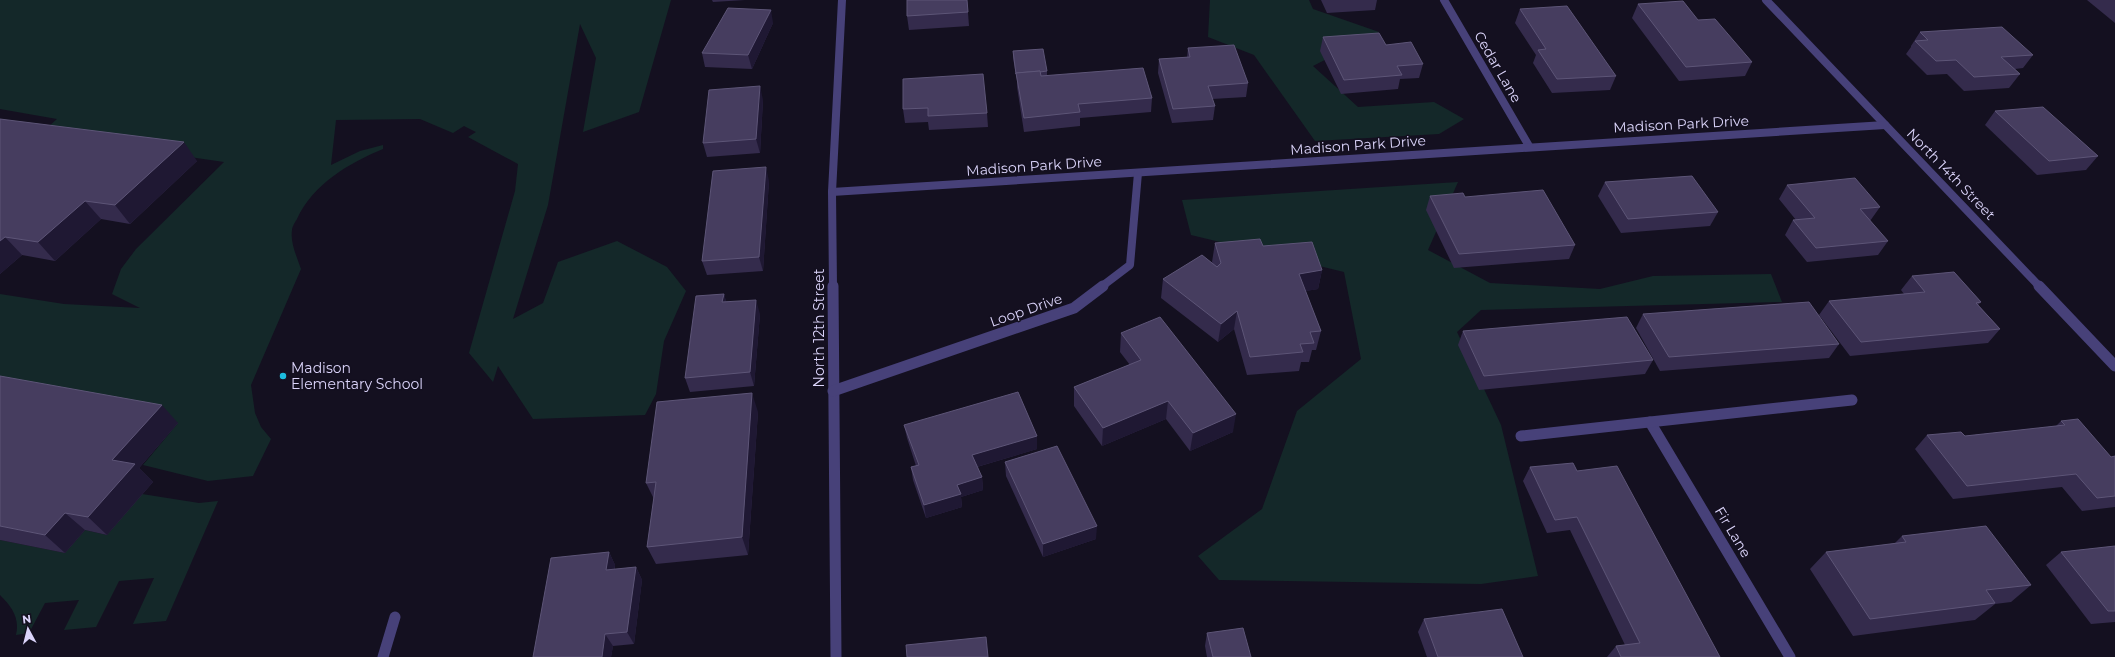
<svg xmlns="http://www.w3.org/2000/svg" width="2115" height="657" font-family="Montserrat,sans-serif">
<style>
.green{fill:#142829}
.lines{fill:none;stroke-linecap:round;stroke-linejoin:round}
.minor-far1{stroke:#474179;stroke-width:8}
.minor{stroke:#474179;stroke-width:11}
.wall{fill:#342b4c}
.shaded-wall{fill:#1f1833}
.building{fill:#463d5f;stroke:#5d5577}
.poi-dot{fill:#1cbcde;stroke:#141020;stroke-width:1.5}
.labels{text-anchor:middle;dominant-baseline:central;stroke-width:3;stroke-linejoin:round;paint-order:stroke}
.street-label{font-size:14px;fill:#dbd4fa;stroke:#141020}
.poi-label{font-size:14px;fill:#dbd4fa;stroke:#141020;text-anchor:start}
</style>
<rect width="100%" height="100%" fill="#141020"/>
<g class="green">
<path d="M0,0H671L639,112L583,132L596,58L580,24L548,205L513,319L543,303L558,262L617,241L667,267L686,291L664,341L656,394L645,415L533,419L498,366L493,382L469,353L515,191L518,164L468,137L476,132L464,126L453,133L420,119L336,120L331,165L360,151L383,145V149C349,163 313,184 297,219C295,222 292,227 292,230C290,243 297,257 301,269L251,385L255,413L261,427L271,439L253,476L208,481L143,465L178,423L0,391V294L64,304L140,308L112,294L121,269L136,249L224,162L39,135L57,119L0,109Z"/>
<path d="M1210,0H1309L1313,9L1379,32L1313,66L1358,107L1434,102L1464,119L1439,134L1315,141L1254,55L1208,37Z"/>
<path d="M1458,182L1428,250L1490,283L1600,289L1653,276L1771,274L1782,302L1481,310L1457,332L1501,425L1538,576L1481,584L1219,580L1198,556L1262,509L1297,411L1361,359L1344,272L1191,235L1182,200Z"/>
<path d="M142,494L199,503L218,501L166,621L133,624L154,578L119,581L96,627L64,630L79,600L45,603L29,633L16,635C20,618 12,607 0,595V540L65,553L85,530L107,535Z"/>
</g>
<g class="lines">
<g class="minor-far1">
<path d="M1444,0L1529,146"/>
<path d="M1766,0L2040,287"/>
<path d="M832,192L1885,125"/>
<path d="M833,287L832,192L842,0"/>
<path d="M1101,287L1130,265L1138,173"/>
</g>
<g class="minor">
<path d="M833,286L836,657"/>
<path d="M2039,286L2115,366"/>
<path d="M833,391L1074,308L1103,286"/>
<path d="M1650,422L1790,657"/>
<path d="M1521,436L1852,400"/>
<path d="M383,657L395,617"/>
</g>
</g>
<g class="wall">
<path d="M712,0H745L713,2Z"/>
<path d="M967,0L969,26L909,30L907,16Z"/>
<path d="M1321,0H1377L1375,10L1327,13Z"/>
<path d="M2087,0H2115V23Z"/>
<path d="M1638,4L1698,20L1752,62L1745,76L1679,81L1632,18Z"/>
<path d="M1520,9L1616,76L1610,90L1552,93L1533,63L1536,55L1515,23Z"/>
<path d="M773,23L752,69L705,67L702,53Z"/>
<path d="M1920,32L2033,55L2023,68L2015,69L2020,74L2009,88L1964,91L1947,74L1927,75L1906,54L1911,47V46Z"/>
<path d="M1323,37L1386,45L1423,64L1419,78L1400,79L1398,89L1341,94L1320,51Z"/>
<path d="M1188,48L1248,83L1246,97L1212,99L1215,106L1213,120L1172,123L1158,73L1159,59L1187,57Z"/>
<path d="M1013,51L1047,71V75L1152,98L1151,112L1080,118V126L1024,132L1017,87V81L1013,58Z"/>
<path d="M903,79L987,113L988,127L929,130L928,122L905,123L903,109Z"/>
<path d="M763,100L760,153L707,157L703,143Z"/>
<path d="M1995,111L2098,156L2086,170L2037,175L1985,125Z"/>
<path d="M0,119L197,161L130,224L101,219L55,261L22,255L0,274Z"/>
<path d="M769,181L763,271L707,275L702,261Z"/>
<path d="M1605,182L1718,212L1710,226L1621,233L1598,196Z"/>
<path d="M1787,185L1880,207L1870,221L1888,241L1878,255L1807,262L1785,235L1793,220H1796L1779,199Z"/>
<path d="M1430,196L1465,197L1575,245L1569,259L1454,268L1426,210Z"/>
<path d="M1215,243L1263,246L1322,270L1318,289L1305,291L1321,331L1316,350H1312L1309,362H1301L1299,371L1247,375L1234,329L1218,342L1161,298L1163,279L1213,264L1212,262Z"/>
<path d="M1912,276L1981,302L1978,305L2000,329L1988,343L1850,356L1819,315L1829,301L1904,294L1901,290Z"/>
<path d="M724,294L726,302L760,314L754,386L690,392L685,378Z"/>
<path d="M1643,314L1839,344L1829,358L1660,371L1636,328Z"/>
<path d="M1463,331L1653,360L1645,374L1479,390L1458,345Z"/>
<path d="M1121,333L1233,432L1190,451L1166,419L1102,446L1074,406V387L1130,365L1120,352Z"/>
<path d="M0,376L178,423L139,468L153,482L107,535L85,530L65,553L0,540Z"/>
<path d="M758,412L748,555L656,564L647,547L654,499L646,483Z"/>
<path d="M2061,421L2111,457L2115,456V507L2082,511L2062,487L1953,499L1915,449L1927,435L1965,436L2056,426Z"/>
<path d="M904,425L1037,449L977,467L982,477L983,490L961,497L962,507L926,518L913,480L911,467L916,466L907,438Z"/>
<path d="M1005,462L1096,539L1043,557L1006,476Z"/>
<path d="M1530,467L1577,471L1720,657H1607L1616,646L1625,645L1570,530L1547,533L1523,481Z"/>
<path d="M1902,536L2031,585L2011,602L1995,604L1975,620L1853,636L1810,569L1826,552L1894,544Z"/>
<path d="M2115,546V622L2091,624L2046,565L2061,552Z"/>
<path d="M609,552L615,565V569L636,567L642,580L634,644L613,646L611,657H533Z"/>
<path d="M1424,619L1523,657H1427L1418,632Z"/>
<path d="M1207,633L1251,657H1207L1205,646Z"/>
</g>
<g class="shaded-wall">
<path d="M771,10L773,23L752,69L748,55Z"/>
<path d="M760,86L763,100L760,153L756,139Z"/>
<path d="M184,142L197,161L130,224L115,205Z"/>
<path d="M766,167L769,181L763,271L759,257Z"/>
<path d="M85,201L101,219L55,261L38,242Z"/>
<path d="M5,237L22,255L0,274V241Z"/>
<path d="M1322,270L1318,289L1295,293L1299,274Z"/>
<path d="M724,294L728,308L722,302Z"/>
<path d="M756,300L760,314L754,386L750,372Z"/>
<path d="M1237,311L1234,329L1218,342L1221,324Z"/>
<path d="M752,393L758,412L748,555L742,537Z"/>
<path d="M1168,401L1166,419L1102,446L1103,428Z"/>
<path d="M162,405L178,423L139,468L153,482L107,535L88,517L112,460Z"/>
<path d="M1236,414L1233,432L1190,451L1193,433Z"/>
<path d="M1037,436V449L973,468L972,455Z"/>
<path d="M982,477L983,490L961,497L962,507L926,518L924,505L957,485Z"/>
<path d="M65,513L85,530L65,553L45,535Z"/>
<path d="M1097,526L1096,539L1043,557V544Z"/>
<path d="M609,552L615,565L613,583L606,570Z"/>
<path d="M636,567L642,580L634,644L627,632Z"/>
<path d="M605,634L613,646L611,657H602Z"/>
</g>
<g class="building">
<path d="M907,0H967L968,12L907,16Z"/>
<path d="M1683,1L1698,20L1715,19L1752,62L1686,67L1638,4Z"/>
<path d="M1567,6L1616,76L1557,79L1538,50L1546,49L1520,9Z"/>
<path d="M728,8L771,10L748,55L702,53Z"/>
<path d="M2002,27L2033,55L2001,57L2020,74L1974,77L1956,60L1936,61L1915,41L1928,40L1920,32Z"/>
<path d="M1379,33L1386,45L1411,42L1423,64L1397,66L1402,75L1344,80L1323,37Z"/>
<path d="M1234,45L1248,83L1208,86L1215,106L1173,109L1159,59L1190,57L1188,48Z"/>
<path d="M1043,49L1047,71L1040,72V71L1016,73V74L1013,51Z"/>
<path d="M1143,68L1152,98L1078,104L1080,112L1024,118L1016,73L1040,71L1041,76Z"/>
<path d="M983,74L987,113L928,116V108L903,109V79Z"/>
<path d="M760,86L756,139L703,143L709,90Z"/>
<path d="M2043,107L2098,156L2049,161L1995,111Z"/>
<path d="M0,119L184,142L115,205L85,201L38,242L5,237L0,241Z"/>
<path d="M766,167L759,257L702,261L713,171Z"/>
<path d="M1692,176L1718,212L1628,219L1605,182Z"/>
<path d="M1855,178L1880,207L1860,209L1888,241L1816,248L1793,220L1815,218L1787,185Z"/>
<path d="M1543,190L1575,245L1459,254L1430,196L1463,193L1465,197Z"/>
<path d="M1260,239L1263,246L1312,242L1322,270L1299,274L1321,331L1310,332L1314,343L1300,344L1303,352L1250,357L1237,311L1221,324L1163,279L1202,255L1217,267L1221,263L1215,243Z"/>
<path d="M1954,272L1981,302L1976,303L2000,329L1861,342L1829,301L1925,292L1912,276Z"/>
<path d="M724,294L722,302L756,300L750,372L685,378L696,296Z"/>
<path d="M1809,302L1839,344L1669,357L1643,314Z"/>
<path d="M1160,317L1236,414L1193,433L1168,401L1103,428L1074,387L1141,360L1121,333Z"/>
<path d="M1627,317L1653,360L1484,376L1463,331Z"/>
<path d="M0,376L162,405L112,460L135,464L88,517L65,513L45,535L0,526Z"/>
<path d="M1018,392L1037,436L972,455L982,477L957,485L961,494L924,505L911,467L919,465L904,425Z"/>
<path d="M752,393L742,537L647,547L656,482L646,483L657,402Z"/>
<path d="M2078,419L2111,457L2115,456V496L2097,498L2076,474L1967,486L1927,435L1961,432L1965,436L2065,425L2061,421Z"/>
<path d="M1057,446L1097,526L1043,544L1005,462Z"/>
<path d="M1573,463L1577,471L1617,466L1720,657H1621L1616,646L1640,643L1577,517L1555,520L1530,467Z"/>
<path d="M1986,526L2031,585L1986,590L1995,603L1870,619L1826,552L1906,542L1902,536Z"/>
<path d="M2115,546V611H2108L2061,552Z"/>
<path d="M609,552L606,570L636,567L627,632L605,634L602,657H533L551,558Z"/>
<path d="M1502,609L1523,657H1438L1424,619Z"/>
<path d="M1243,628L1251,657H1213L1207,633Z"/>
<path d="M986,637L988,657H907L906,645Z"/>
</g>
<circle class="poi-dot" cx="283" cy="376" r="4"/>
<g class="labels">
<g class="street-label">
<text transform="translate(1498 67) rotate(60)">Cedar Lane</text>
<text transform="translate(1681 124) rotate(-3)">Madison Park Drive</text>
<text transform="translate(1358 145) rotate(-4)">Madison Park Drive</text>
<text transform="translate(1034 166) rotate(-4)">Madison Park Drive</text>
<text transform="translate(1951 174) rotate(46)">North 14th Street</text>
<text transform="translate(1026 310) rotate(-19)">Loop Drive</text>
<text transform="translate(819 328) rotate(-90)">North 12th Street</text>
<text transform="translate(1733 532) rotate(59)">Fir Lane</text>
</g>
<g class="poi-label">
<text x="291" y="368">Madison<tspan x="291" dy="16">Elementary School</tspan></text>
</g>
</g>
<g transform="translate(28 629) rotate(353)" stroke="#141020" stroke-width="3" paint-order="stroke">
<path d="M0-3L7 15L0 10L-7 15Z" fill="#dbd4fa"/>
<text y="-6" font-size="11" font-weight="bold" text-anchor="middle" fill="#dbd4fa">N</text>
</g>
</svg>
